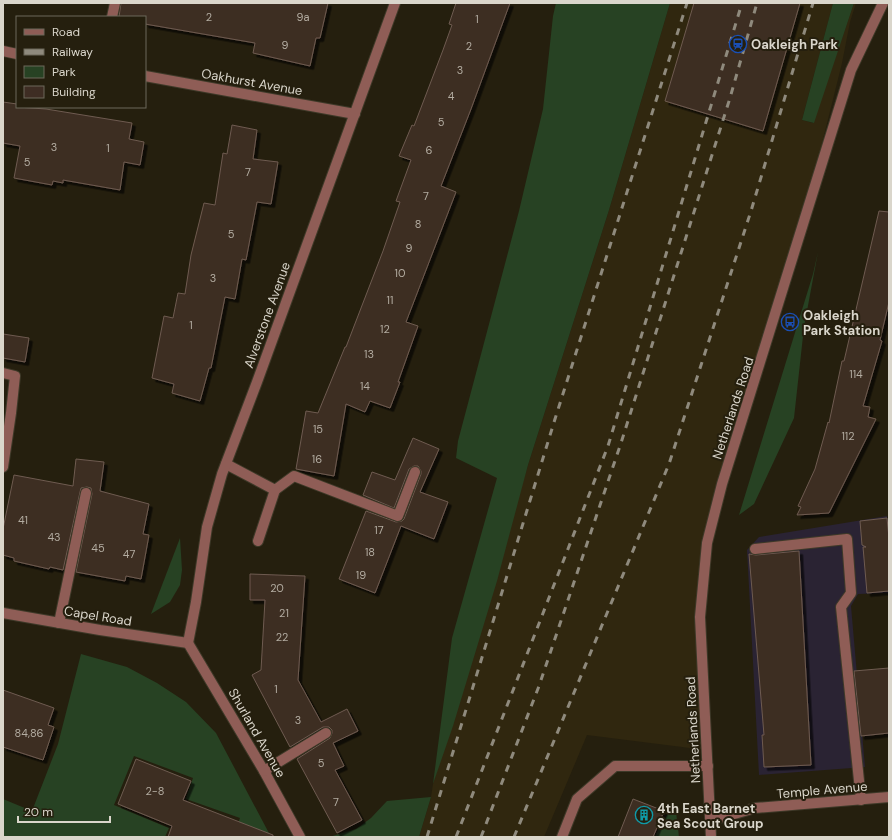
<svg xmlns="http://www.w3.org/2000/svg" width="892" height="840" font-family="'DM Sans',sans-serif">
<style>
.commercial{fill:#2a2333}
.built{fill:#30270f}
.green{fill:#274223}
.building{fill:#3e2d23;stroke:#6e5b50;filter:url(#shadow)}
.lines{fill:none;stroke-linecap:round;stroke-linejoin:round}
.minor-casing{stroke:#3e3928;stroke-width:12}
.minor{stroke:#8f5d56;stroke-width:10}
.rail{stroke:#8f8a7d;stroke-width:3;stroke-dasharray:7 7;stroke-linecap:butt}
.labels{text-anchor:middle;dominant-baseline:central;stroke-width:4;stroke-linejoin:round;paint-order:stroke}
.number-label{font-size:11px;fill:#b3aca1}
.poi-label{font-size:13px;font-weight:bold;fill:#dad6cb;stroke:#251f0e;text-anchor:start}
.street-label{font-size:13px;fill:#dad6cb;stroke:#251f0e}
</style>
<defs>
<filter id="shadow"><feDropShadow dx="3.5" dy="3.5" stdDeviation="0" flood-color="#0009"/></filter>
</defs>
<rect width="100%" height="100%" fill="#251f0e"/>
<path class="commercial" d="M887,516L889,531V593L858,594L851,606L865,767L759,775L747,550L759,537Z"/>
<path class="built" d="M670,3H833L802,120L813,123L854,3H856L850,22L842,63L793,260L722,484L699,616L706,750L587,735L544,837H419L431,797L433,784L528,465L609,210Z"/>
<g class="green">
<path d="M556,3H670L609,210L528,465L497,581L453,726L433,784L452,638L497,478L456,458L458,441L519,211L543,109L553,16Z"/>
<path d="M833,3H854L814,123L802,120Z"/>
<path d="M818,252L804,327L794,418L754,504L739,515L813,274Z"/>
<path d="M180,538L182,570L180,585L170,602L151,614Z"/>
<path d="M81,654L127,667L157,683L186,702L216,733L271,837H233L240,818L186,799L193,778L134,756L114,805L169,828L165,837H3V799L32,811L58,744Z"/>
<path d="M431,797L419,837H329L356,829L371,818L387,801Z"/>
<path d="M675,803L679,837H655L660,826Z"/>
</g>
<g class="building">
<path d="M121,3H328L320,38H316L310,66L253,53L255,43L145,24V17H119Z"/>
<path d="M456,3H510L471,109L441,186L456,192L406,322L418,326L398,382H400L390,408L370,401L365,412L346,404L334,476L296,469L306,411L318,413L345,347H346L383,251L400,202L396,201L411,160L399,156L412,125L414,126L443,50L452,25L449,24Z"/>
<path d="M694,3H800L763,131L665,101Z"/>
<path d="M3,102L17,104V107L46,109L132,123L129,139L144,142L140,165L124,162L120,190L63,180V183L53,181L52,185L14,178L20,146L3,143Z"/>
<path d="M232,125L257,130L253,159L278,162L271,204L257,202L246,260L242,259L235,299L225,297L211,368H209L200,401L172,393L174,384L152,378L164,316L173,318L178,293L185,294L191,255L204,203L215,205L223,153L227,154Z"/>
<path d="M879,211L889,212V302L880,340L882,341L863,406L870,407L868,417L876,419L829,513L797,515L801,507L798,506L815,469L828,422L829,423L842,361H844Z"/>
<path d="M3,334L29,338L25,362L3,358Z"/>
<path d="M413,438L439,449L420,492L448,502L434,539L401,526L375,593L339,579L366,511L396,522L402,521L404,519L421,474V471L418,466H414L409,469L394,508L363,495L372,472L395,480Z"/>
<path d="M76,459L104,462L100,491L149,504L143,534L149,535L141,579L126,576L125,581L76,572L92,494L91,488L87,487L81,488L80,492L63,570L50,567L49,569L14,561V558L3,555V529L14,475L73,486Z"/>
<path d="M887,518L889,538V591L867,593L863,547H866L862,545L860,521Z"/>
<path d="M799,551L811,765L764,767L762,735H764L749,554L756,555Z"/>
<path d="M250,574L305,576L298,680L321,722L347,709L358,731L333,743L344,766L335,770L362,820L337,833L297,759L330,738L332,733V730L329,727H323L290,747L252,675L261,670L265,600H250Z"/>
<path d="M889,668V733L861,736L854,671Z"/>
<path d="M3,690L54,708L48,725L54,727L43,760L3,747Z"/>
<path d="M136,759L191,781L183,800L273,835V837H168L172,826L118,804Z"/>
<path d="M633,799L664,811L653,837H618Z"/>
</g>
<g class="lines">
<defs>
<g id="minor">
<path d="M112,17L115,3"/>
<path d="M3,51L17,54"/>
<path d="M145,76L355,114"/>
<path d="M3,373L15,376L11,413L3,467"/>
<path d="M226,464L275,490L294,476L398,516L415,472"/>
<path d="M258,541L275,490"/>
<path d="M755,549L847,539L851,593L841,607L861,800"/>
<path d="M3,613L100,630L188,643"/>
<path d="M59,623L86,493"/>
<path d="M188,643L196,602L207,527L222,474L257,382L395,3"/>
<path d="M188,643L264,771L300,837"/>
<path d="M264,771L326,733"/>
<path d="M710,821L755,808L889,797"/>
<path d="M562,837L577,799L615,766H708"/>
<path d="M711,837L700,617L707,543L722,484L851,70L883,3"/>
</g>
</defs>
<use href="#minor" class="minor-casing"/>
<use href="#minor" class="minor"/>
<g class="rail">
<path d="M427,837L555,419L687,3"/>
<path d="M456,837L608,446L742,3"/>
<path d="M481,837L539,686L621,443L730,98L757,3"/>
<path d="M514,837L669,464L751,211L813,3"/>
</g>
</g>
<defs>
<symbol id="station-ring" viewBox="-11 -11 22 22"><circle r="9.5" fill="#251f0e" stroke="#1a4fb4" stroke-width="1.5"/><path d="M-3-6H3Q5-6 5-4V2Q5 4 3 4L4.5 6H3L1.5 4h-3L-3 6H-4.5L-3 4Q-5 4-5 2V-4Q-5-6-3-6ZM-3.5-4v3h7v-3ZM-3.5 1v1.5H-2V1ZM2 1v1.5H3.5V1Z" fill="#1a4fb4"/></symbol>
<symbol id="bus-ring" viewBox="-11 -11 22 22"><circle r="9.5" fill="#251f0e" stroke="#1a4fb4" stroke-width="1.5"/><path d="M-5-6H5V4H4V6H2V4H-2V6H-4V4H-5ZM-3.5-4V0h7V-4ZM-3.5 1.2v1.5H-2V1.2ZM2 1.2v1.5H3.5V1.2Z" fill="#1a4fb4"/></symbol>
<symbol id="building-ring" viewBox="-11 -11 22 22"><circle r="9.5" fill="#251f0e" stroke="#0f9aa8" stroke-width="1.5"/><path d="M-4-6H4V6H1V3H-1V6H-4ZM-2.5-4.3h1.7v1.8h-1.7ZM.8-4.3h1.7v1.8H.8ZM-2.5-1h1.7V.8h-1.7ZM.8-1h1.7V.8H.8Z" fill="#0f9aa8"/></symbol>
</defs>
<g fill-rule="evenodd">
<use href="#station-ring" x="728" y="34" width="20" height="20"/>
<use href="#bus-ring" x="780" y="312" width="20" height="20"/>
<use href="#building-ring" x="634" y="805" width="20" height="20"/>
</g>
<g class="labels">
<g class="number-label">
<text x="209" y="17">2</text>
<text x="303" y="17">9a</text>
<text x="477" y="19">1</text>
<text x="285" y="45">9</text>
<text x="469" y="46">2</text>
<text x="460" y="70">3</text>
<text x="451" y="96">4</text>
<text x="441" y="122">5</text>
<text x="54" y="147">3</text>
<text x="108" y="148">1</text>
<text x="429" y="150">6</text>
<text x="27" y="162">5</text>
<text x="248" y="172">7</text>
<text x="426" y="196">7</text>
<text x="418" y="224">8</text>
<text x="231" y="234">5</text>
<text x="409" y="248">9</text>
<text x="400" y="273">10</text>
<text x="213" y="278">3</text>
<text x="390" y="300">11</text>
<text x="191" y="325">1</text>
<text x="385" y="329">12</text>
<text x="369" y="354">13</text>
<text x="856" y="374">114</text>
<text x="365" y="386">14</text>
<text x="318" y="429">15</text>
<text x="848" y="436">112</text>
<text x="317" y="459">16</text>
<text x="23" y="520">41</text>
<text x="379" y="530">17</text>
<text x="54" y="537">43</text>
<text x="98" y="548">45</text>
<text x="370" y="552">18</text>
<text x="129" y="554">47</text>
<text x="361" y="575">19</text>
<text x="277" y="588">20</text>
<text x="284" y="613">21</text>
<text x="282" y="637">22</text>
<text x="276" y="689">1</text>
<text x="298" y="720">3</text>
<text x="29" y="733">84,86</text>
<text x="321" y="763">5</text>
<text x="155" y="791">2-8</text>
<text x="336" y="802">7</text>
</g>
<g class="poi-label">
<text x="751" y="44">Oakleigh Park</text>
<text x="803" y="315">Oakleigh<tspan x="803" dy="15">Park Station</tspan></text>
<text x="657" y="808">4th East Barnet<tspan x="657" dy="15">Sea Scout Group</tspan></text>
</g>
<g class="street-label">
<text transform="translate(252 82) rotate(10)">Oakhurst Avenue</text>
<text transform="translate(267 315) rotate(-70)">Alverstone Avenue</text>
<text transform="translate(733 408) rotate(-72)">Netherlands Road</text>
<text transform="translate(98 616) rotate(9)">Capel Road</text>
<text transform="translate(693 730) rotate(-93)">Netherlands Road</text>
<text transform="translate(257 733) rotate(60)">Shurland Avenue</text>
<text transform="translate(822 790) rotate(-5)">Temple Avenue</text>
</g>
</g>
<rect width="892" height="840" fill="none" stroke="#dad6cb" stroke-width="8"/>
<rect x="16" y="16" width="130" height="92" fill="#251f0e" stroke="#6d685a"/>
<rect x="24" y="29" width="20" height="6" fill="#8f5d56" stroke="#6d685a"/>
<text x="52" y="36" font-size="12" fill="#dad6cb">Road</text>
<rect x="24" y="49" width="20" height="6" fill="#8f8a7d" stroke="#6d685a"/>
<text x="52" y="56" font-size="12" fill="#dad6cb">Railway</text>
<rect x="24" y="66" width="20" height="12" fill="#274223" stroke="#6d685a"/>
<text x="52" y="76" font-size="12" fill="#dad6cb">Park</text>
<rect x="24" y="86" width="20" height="12" fill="#3e2d23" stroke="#6d685a"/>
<text x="52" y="96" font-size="12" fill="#dad6cb">Building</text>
<path d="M18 816v6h92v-6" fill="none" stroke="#dad6cb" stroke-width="2"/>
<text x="24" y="816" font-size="12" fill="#dad6cb" stroke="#251f0e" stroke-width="3" paint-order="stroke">20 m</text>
</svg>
